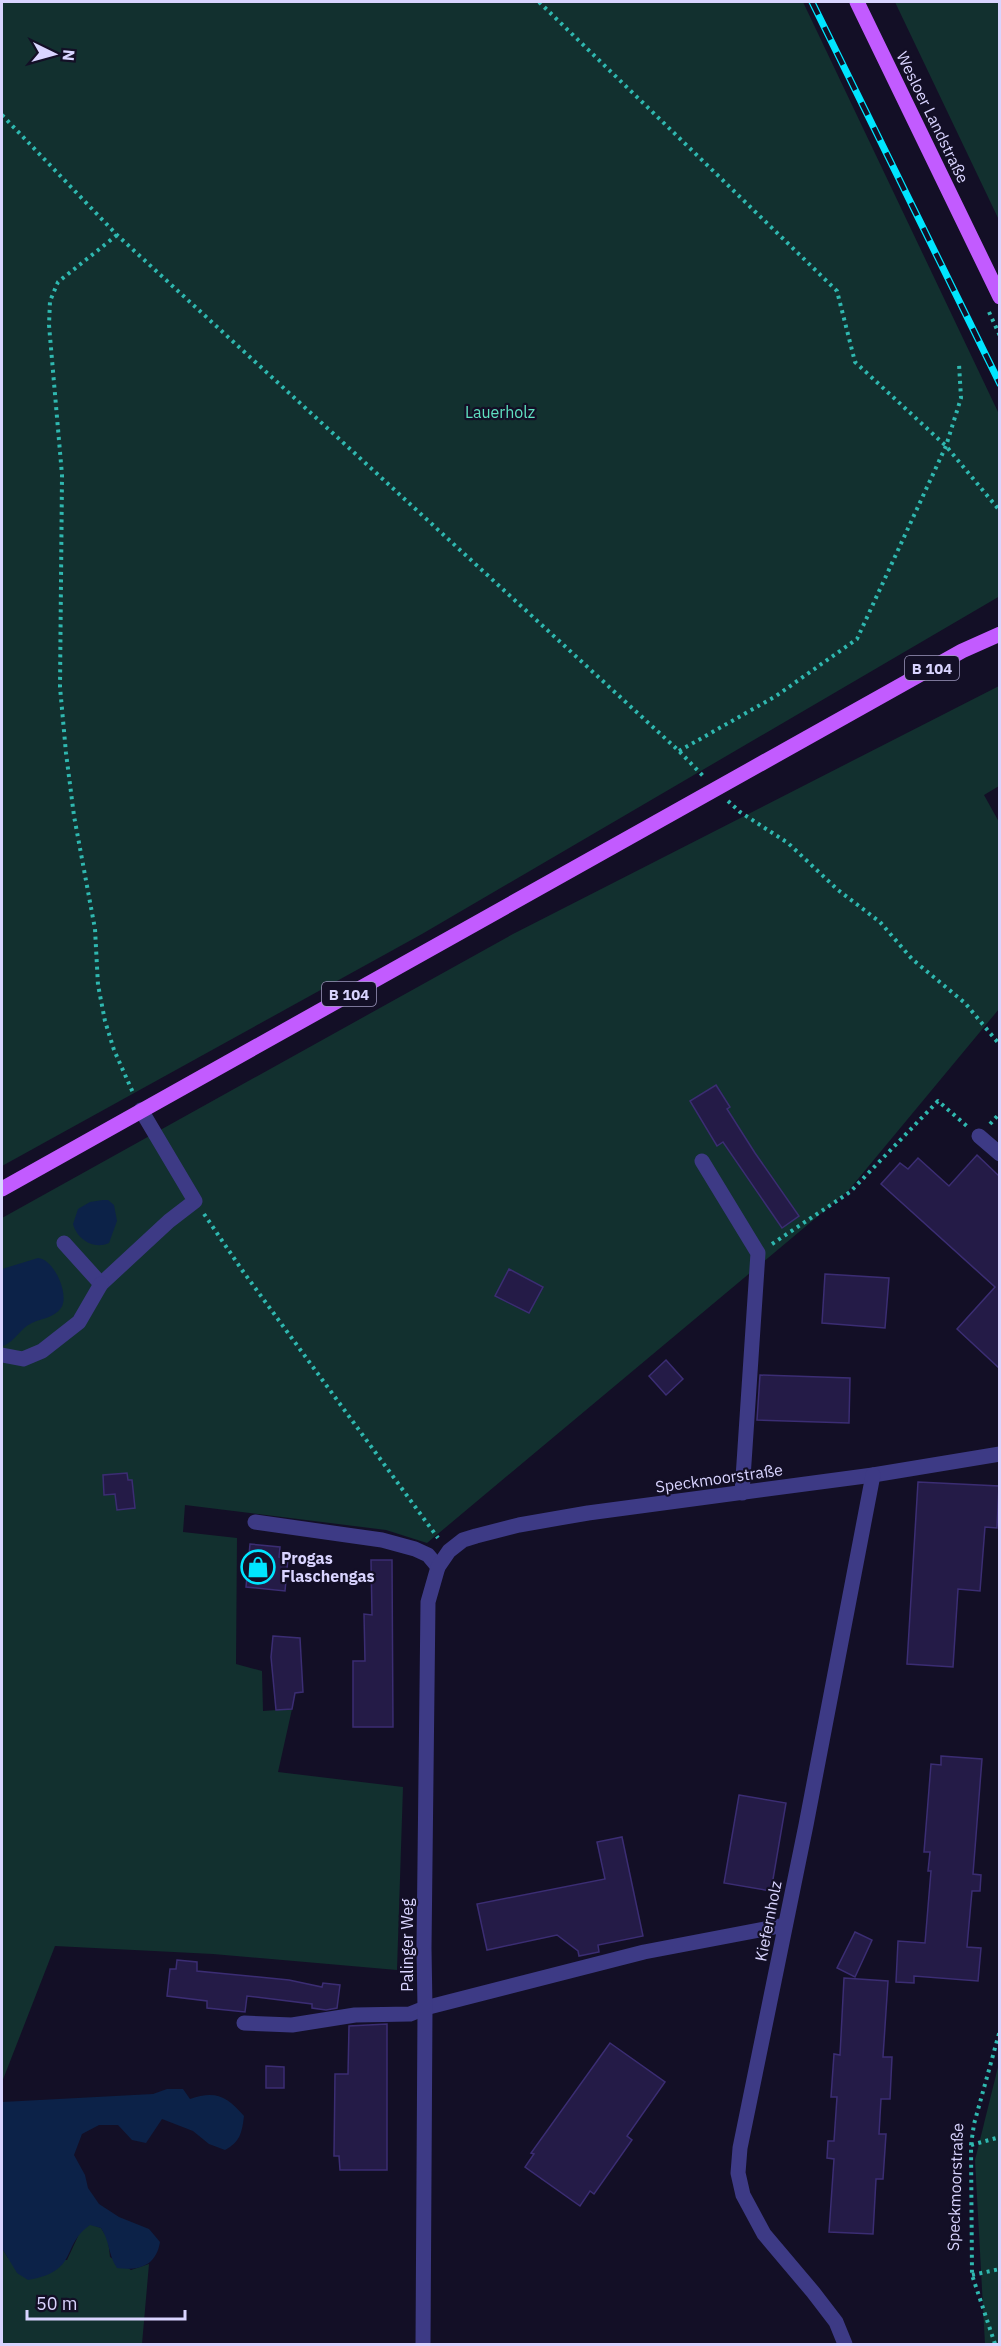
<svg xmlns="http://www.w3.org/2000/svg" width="1001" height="2346" font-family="'IBM Plex Sans',sans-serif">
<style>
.green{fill:#12302f;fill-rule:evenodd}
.water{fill:#0c2248}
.building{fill:#241b47;stroke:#3b2d73;stroke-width:1.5}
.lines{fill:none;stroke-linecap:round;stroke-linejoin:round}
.path{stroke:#2fb8b0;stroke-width:4;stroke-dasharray:3 4.5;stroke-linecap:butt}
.minor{stroke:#3d3a85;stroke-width:15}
.major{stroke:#c25bff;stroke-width:15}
.rail-casing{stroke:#00e5ff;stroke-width:7}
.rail{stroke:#130f26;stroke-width:4.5;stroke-dasharray:14;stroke-linecap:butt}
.labels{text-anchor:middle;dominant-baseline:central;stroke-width:4.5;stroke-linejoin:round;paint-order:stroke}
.shield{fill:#130f26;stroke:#9e99be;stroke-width:1.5}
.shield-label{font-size:15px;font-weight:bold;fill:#d9d4ff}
.street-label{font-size:16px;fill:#d9d4ff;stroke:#130f26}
.park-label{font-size:16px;fill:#5fe0c0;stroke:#130f26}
.poi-label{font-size:16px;font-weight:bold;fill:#d9d4ff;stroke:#130f26;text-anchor:start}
</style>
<rect width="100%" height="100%" fill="#130f26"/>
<g class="green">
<path d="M2,2H803L999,414L1000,596L422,934L2,1166Z"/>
<path d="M895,2H999V220Z"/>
<path d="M999,686V786L984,795L999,822V1009L848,1191L427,1543L386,1530L185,1505L183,1532L237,1538L236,1664L262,1671L263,1711L292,1709L278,1772L403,1787L397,1970L213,1954L55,1946L2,2082V1218L513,934ZM127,1473L128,1480H132L135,1508L117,1510L115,1494L104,1495L103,1476Z"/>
<path d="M999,2063V2344H985L975,2160Z"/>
<path d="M90,2224L101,2228L108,2239L110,2257L131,2270L149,2264L142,2344H2V2248L8,2258L67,2260L80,2232Z"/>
</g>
<g class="water">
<path d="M103,1200H108L114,1205L117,1221L109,1243C93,1250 77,1239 73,1224L78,1209L90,1202Z"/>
<path d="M38,1258C54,1259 70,1295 61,1308C54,1318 42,1318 32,1323C20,1328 16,1341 3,1346L2,1269Z"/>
<path d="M167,2089H183L190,2099C215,2090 227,2096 244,2116C242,2133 240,2142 225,2150L209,2144L193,2131L162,2119L146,2143L132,2140L118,2125H99L82,2134L74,2155L85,2175L88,2188L99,2204L119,2217L149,2229L160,2242C156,2266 139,2271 117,2268C108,2255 110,2241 101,2228L90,2225C60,2246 80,2271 28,2280L17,2273L2,2248V2102L153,2094Z"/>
</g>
<g class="building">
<path d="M716,1085L730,1107L727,1109L755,1153L799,1216L782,1228L723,1142L717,1146L690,1101Z"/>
<path d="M977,1155L999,1176V1368L957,1329L995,1287L881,1184L900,1163L908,1169L918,1158L949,1186Z"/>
<path d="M509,1269L543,1287L529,1313L495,1296Z"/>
<path d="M825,1274L889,1278L885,1328L822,1323Z"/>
<path d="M666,1360L683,1379L666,1395L649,1376Z"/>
<path d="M760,1375L850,1378L849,1423L757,1420Z"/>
<path d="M127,1473L128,1480H132L135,1508L117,1510L115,1494L104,1495L103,1475Z"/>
<path d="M918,1482L999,1486L997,1528L985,1527L980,1591L958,1589L953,1667L907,1664Z"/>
<path d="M250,1544L280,1547L279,1557L288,1558L285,1591L246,1587Z"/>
<path d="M371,1560H392L393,1727H353V1661H365L364,1614L372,1615Z"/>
<path d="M273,1636L300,1638L303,1692L295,1693L292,1709L276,1710L271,1657Z"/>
<path d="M941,1756L982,1759L973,1874L981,1875L980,1891H972L967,1947L981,1948L978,1981L914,1976V1983L896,1982L898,1941L925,1943L931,1871H928L930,1852H924L931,1764L941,1765Z"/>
<path d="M739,1795L786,1803L771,1891L724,1883Z"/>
<path d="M622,1837L643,1936L598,1945L599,1952L579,1956L578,1951L557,1935L487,1950L477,1904L605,1879L597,1842Z"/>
<path d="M855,1932L872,1940L855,1977L837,1968Z"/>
<path d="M177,1960L197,1962V1971L289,1980L322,1987L323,1983L340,1985L337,2008L326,2010L312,2008V2004L247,1996L245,2012L207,2008V2001L167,1996L170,1969H176Z"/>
<path d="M844,1978L888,1981L883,2057H892L890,2099H881L879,2134H886L883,2179H876L873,2234L829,2232L834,2159L827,2158L828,2141H834L837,2097H831L834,2054L840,2055Z"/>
<path d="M387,2024V2170H340L339,2156H334L335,2074H348L349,2026Z"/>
<path d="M610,2043L665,2082L627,2136L632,2140L594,2194L590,2191L580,2206L525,2167L534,2154L531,2153Z"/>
<path d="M266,2066L284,2067V2088H266Z"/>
</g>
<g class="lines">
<g class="path">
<path d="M539,2L837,291L855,362L946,446L1000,511"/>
<path d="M2,115L117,235L679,751L704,777"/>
<path d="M117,235L58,282L50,301L49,325L62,475L60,687L66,753L74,816L95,929L98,985L105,1021L114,1050L134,1095"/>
<path d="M989,312L1000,336"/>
<path d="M679,751L776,696L857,639L946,446L961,398L959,364"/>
<path d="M728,801L740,812L788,843L838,890L880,922L912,959L965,1003L1000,1045"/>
<path d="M990,1124L1000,1113"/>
<path d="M204,1214L242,1270L438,1538"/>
<path d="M772,1244L850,1192L938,1101L968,1127"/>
<path d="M971,2145L1000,2137"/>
<path d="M972,2275L1000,2269"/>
<path d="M995,2344L972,2275L971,2145L974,2124L1000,2030"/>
</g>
<g class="minor">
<path d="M979,1136L1000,1154"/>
<path d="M702,1161L758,1253L742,1493"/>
<path d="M64,1243L101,1284L169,1221L195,1201L141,1110"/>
<path d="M2,1355L23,1359L42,1351L79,1322L101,1284"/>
<path d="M255,1522L382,1540L415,1549L428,1555L438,1567"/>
<path d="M244,2023L292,2025L355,2015L410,2014L425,2008L644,1952L785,1925"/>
<path d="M423,2344L425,2008L424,1948L428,1602L438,1567L449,1551L463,1540L476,1536L519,1525L588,1513L873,1475L1000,1454"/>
<path d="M845,2344L836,2322L813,2292L764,2234L743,2195L738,2173L740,2148L806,1825L873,1475"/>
</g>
<g class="major">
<path d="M857,2L1000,297"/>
<path d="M2,1189L962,651L1000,634"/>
</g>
<defs>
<path id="rail" d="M812,2L1000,384"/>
</defs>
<use href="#rail" class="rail-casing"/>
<use href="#rail" class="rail"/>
</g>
<defs>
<symbol id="shop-ring" viewBox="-11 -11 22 22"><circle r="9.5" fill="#130f26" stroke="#00e5ff" stroke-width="1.5"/><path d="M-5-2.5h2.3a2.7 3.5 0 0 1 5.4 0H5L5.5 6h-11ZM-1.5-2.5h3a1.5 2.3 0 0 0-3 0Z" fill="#00e5ff"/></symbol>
</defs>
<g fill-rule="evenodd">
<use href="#shop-ring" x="239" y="1548" width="38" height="38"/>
</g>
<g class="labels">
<g class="shield">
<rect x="905" y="656" width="54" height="24" rx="4.5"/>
<rect x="322" y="982" width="54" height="24" rx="4.5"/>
</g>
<g class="shield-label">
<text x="932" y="668">B 104</text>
<text x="349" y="994">B 104</text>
</g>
<g class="street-label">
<text transform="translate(933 117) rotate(64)">Wesloer Landstraße</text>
<text transform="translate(719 1478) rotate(-8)">Speckmoorstraße</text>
<text transform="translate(768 1921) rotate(-79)">Kiefernholz</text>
<text transform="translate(407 1945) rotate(-90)">Palinger Weg</text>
<text transform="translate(955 2187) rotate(-88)">Speckmoorstraße</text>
</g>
<g class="park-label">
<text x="500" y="412">Lauerholz</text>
</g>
<g class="poi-label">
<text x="281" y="1558">Progas<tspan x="281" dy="18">Flaschengas</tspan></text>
</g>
</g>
<rect width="1001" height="2346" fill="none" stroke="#d9d4ff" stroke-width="6"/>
<g transform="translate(54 54) rotate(95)" stroke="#130f26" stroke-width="4.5" paint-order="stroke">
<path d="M0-4.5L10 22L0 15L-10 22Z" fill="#d9d4ff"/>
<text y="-9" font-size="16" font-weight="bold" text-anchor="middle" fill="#d9d4ff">N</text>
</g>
<path d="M27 2310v9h158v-9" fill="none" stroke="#d9d4ff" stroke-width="3"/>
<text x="36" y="2310" font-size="18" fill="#d9d4ff" stroke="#130f26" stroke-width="4.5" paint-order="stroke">50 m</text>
</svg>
